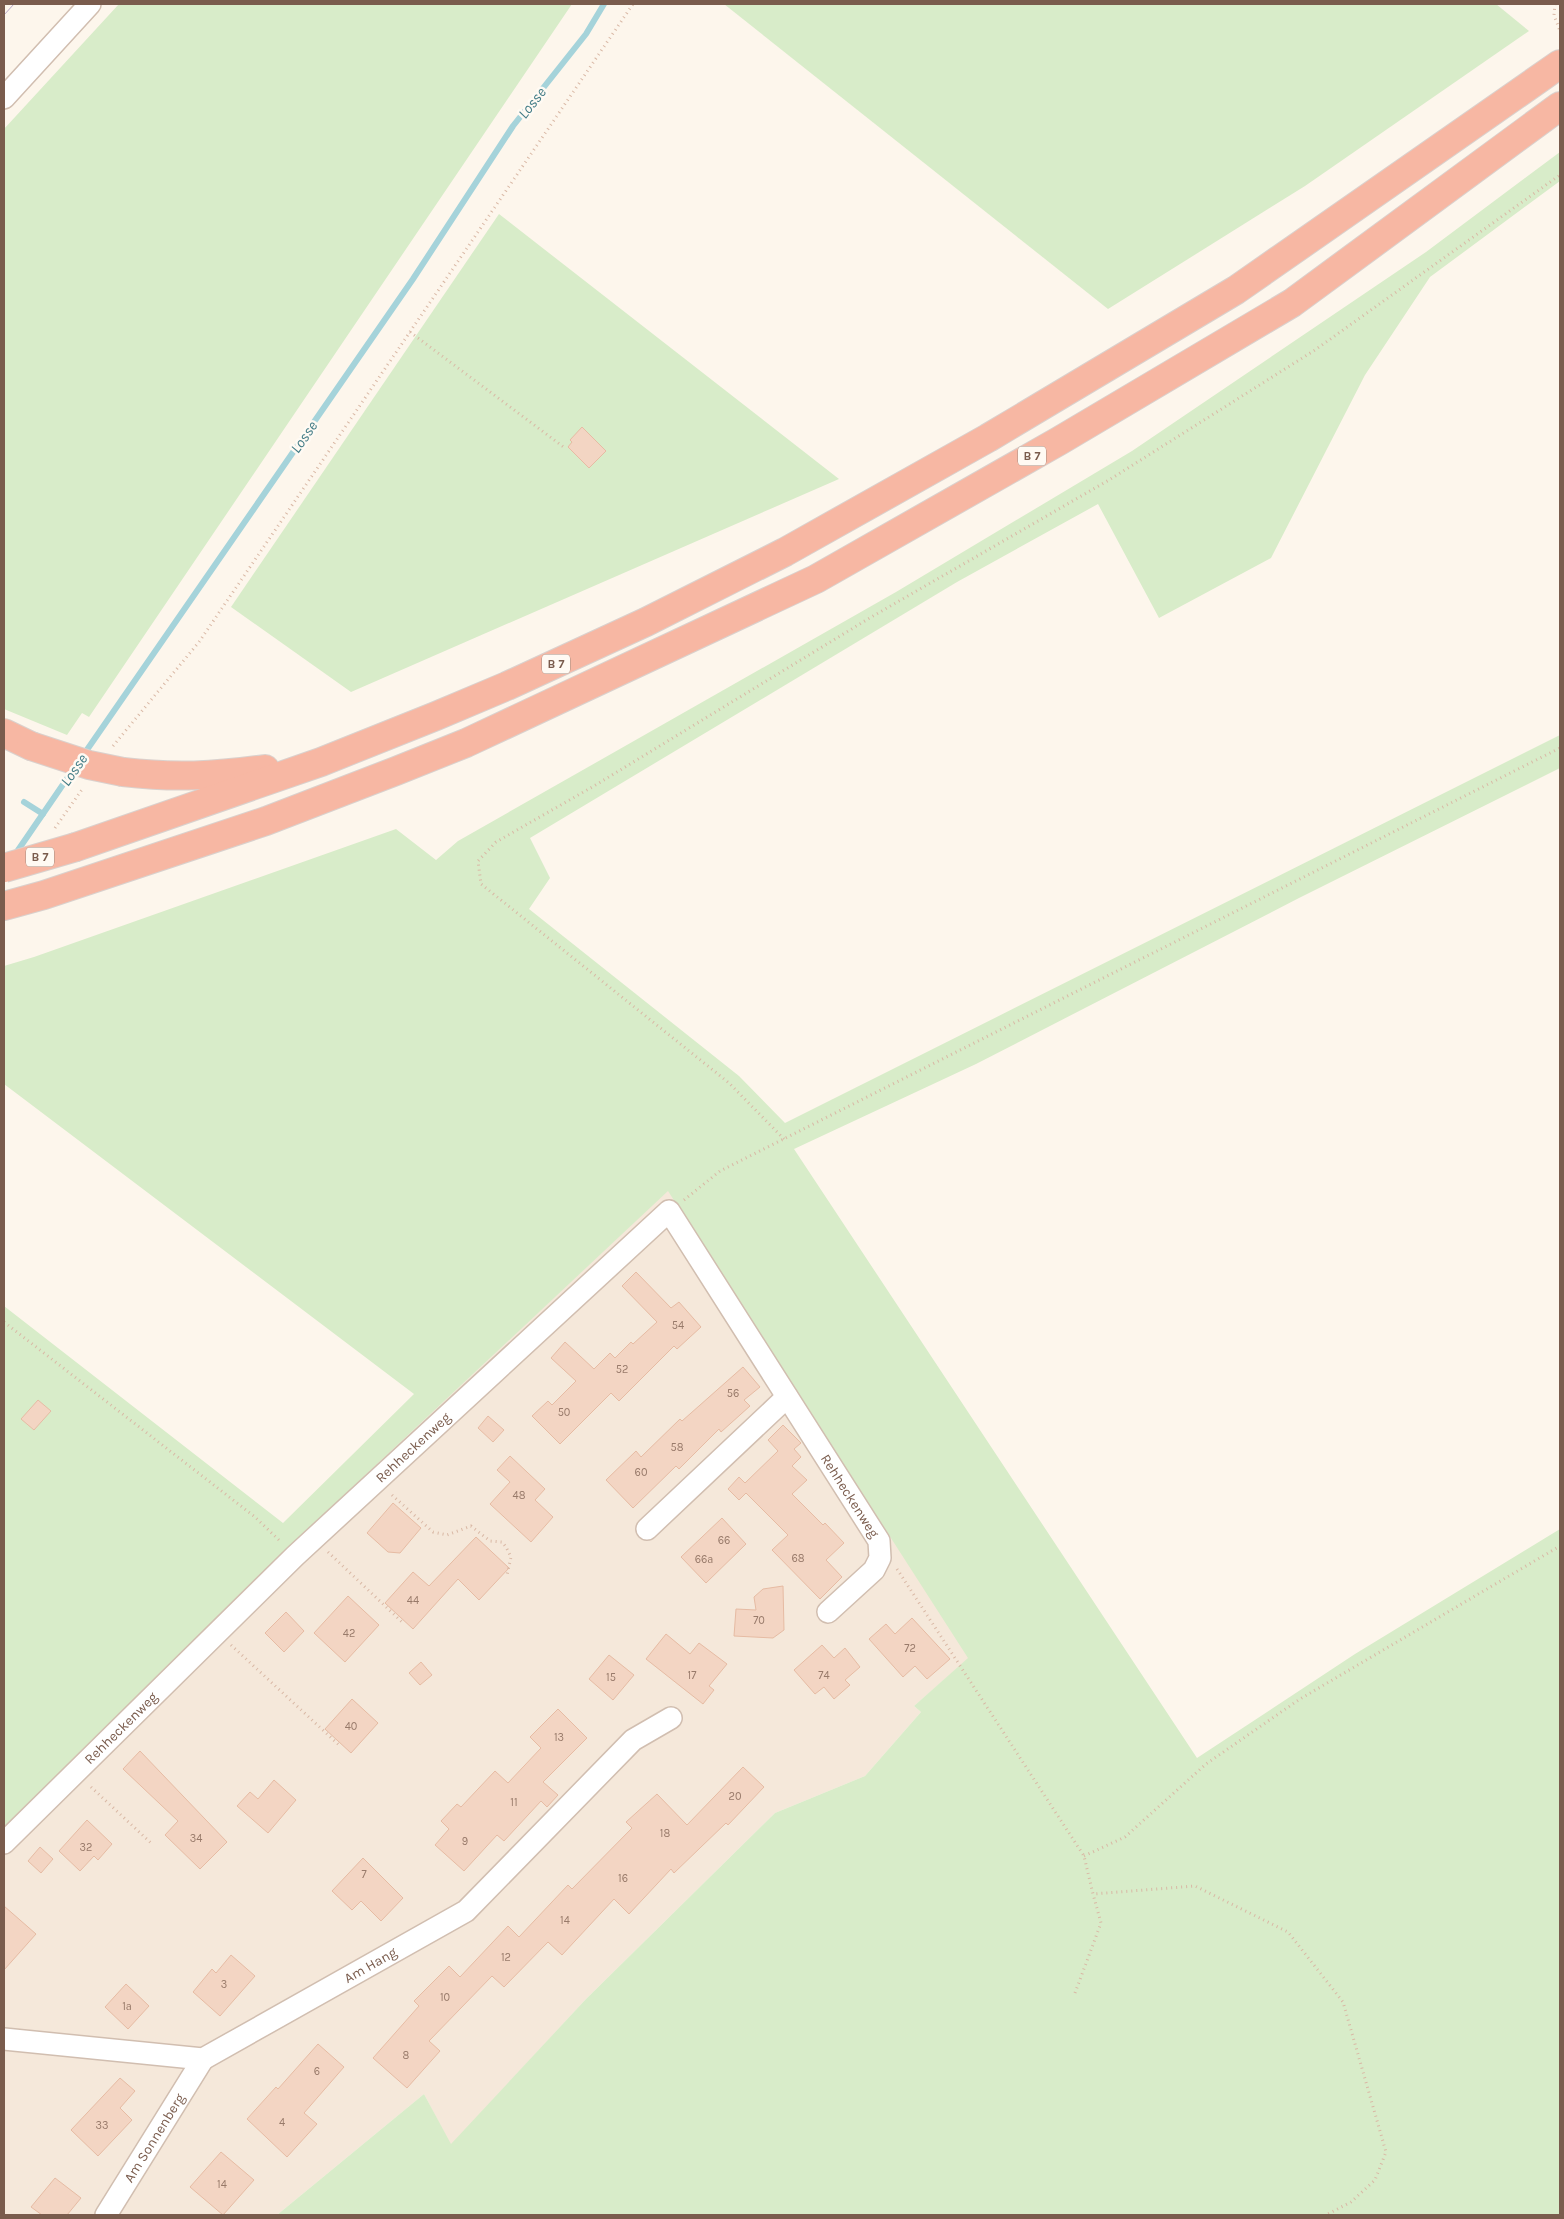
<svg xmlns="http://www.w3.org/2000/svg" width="1564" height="2219" font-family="Karla,sans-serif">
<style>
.residential{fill:#f5e8da}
.green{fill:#d8ecc9}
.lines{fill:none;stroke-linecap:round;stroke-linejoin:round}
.stream{stroke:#a5d3da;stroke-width:6}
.building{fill:#f3d5c3;stroke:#e6bba3}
.minor-casing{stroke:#d1beb0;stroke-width:24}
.highway-casing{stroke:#dad1cd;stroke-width:30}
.path{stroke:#d9b8a5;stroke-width:3;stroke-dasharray:1 4;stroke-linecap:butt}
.minor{stroke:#fff;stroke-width:21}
.highway{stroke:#f7b7a3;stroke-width:28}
.tram{stroke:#b9a8c9;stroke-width:1}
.highway-bridge-casing{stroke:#dad1cd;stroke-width:30;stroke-linecap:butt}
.highway-bridge{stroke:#f7b7a3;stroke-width:28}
.labels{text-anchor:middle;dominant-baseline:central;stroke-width:5;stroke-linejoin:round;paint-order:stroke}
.number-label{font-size:11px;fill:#987a6a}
.shield{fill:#fffaf3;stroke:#a28b7f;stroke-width:1}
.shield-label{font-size:12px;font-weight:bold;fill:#7a5c4d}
.street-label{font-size:14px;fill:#7a5c4d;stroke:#fffaf3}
.water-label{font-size:15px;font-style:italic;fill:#437c86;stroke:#fffaf3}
</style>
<rect width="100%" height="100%" fill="#fdf6ec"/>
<path class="residential" d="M668,1190L969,1658L914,1706L921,1712L865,1776L775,1813L586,1999L451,2145L424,2094L277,2215H4V1829L278,1557Z"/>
<g class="green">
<path d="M119,4H572L89,717L82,713L67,735L4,709V129Z"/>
<path d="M724,4H1496L1529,31L1305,186L1108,309Z"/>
<path d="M1560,152V181L1430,277L1365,375L1271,558L1159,618L1098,504L957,582L530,838L550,878L529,909L739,1076L785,1123L1560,735V768L1299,898L976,1064L794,1149L1197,1758L1355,1654L1560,1529V2215H277L424,2094L451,2144L586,1999L775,1813L865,1776L921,1712L914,1706L968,1658L668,1191L278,1557L4,1829V1306L283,1523L414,1394L4,1084V966L34,957L396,829L436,860L458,841L896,592L1132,451L1426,252Z"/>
<path d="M499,214L839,479L351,692L231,607Z"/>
</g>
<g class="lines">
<g class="stream">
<path d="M82,757L413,279L513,126L586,34L604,4"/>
<path d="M24,802L43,814"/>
<path d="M14,856L75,767"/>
</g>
</g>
<g class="building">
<path d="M582,427L606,451L589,468L568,447L572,442L570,440Z"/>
<path d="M636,1272L671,1308L679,1302L701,1327L677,1349L674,1346L619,1401L611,1393L560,1444L532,1416L548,1401L552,1405L576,1381L551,1358L565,1342L594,1369L610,1353L615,1358L631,1342L633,1344L657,1322L622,1286Z"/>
<path d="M743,1367L760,1387L744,1400L750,1406L721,1432L719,1429L679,1469L676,1466L633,1508L606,1480L636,1451L641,1457L680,1419L682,1421Z"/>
<path d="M38,1400L51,1411L34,1430L21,1419Z"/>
<path d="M488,1416L504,1430L493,1442L478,1428Z"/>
<path d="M783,1425L801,1443L794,1449L801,1457L792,1466L807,1480L792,1494L823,1525L825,1523L844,1543L826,1560L842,1577L820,1599L772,1550L788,1535L746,1493L739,1500L728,1489L739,1477L745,1483L778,1451L768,1440Z"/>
<path d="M510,1456L545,1489L535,1500L553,1517L531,1542L490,1504L510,1482L497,1470Z"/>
<path d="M393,1503L421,1528L400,1553L388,1552L367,1533Z"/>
<path d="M722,1518L746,1544L706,1583L681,1557Z"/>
<path d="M476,1537L509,1568L479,1600L458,1579L413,1629L385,1603L413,1572L429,1586Z"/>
<path d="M783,1586L784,1630L773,1638L734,1636L736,1609L756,1610L754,1597L763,1589Z"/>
<path d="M348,1596L379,1625L345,1662L314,1633Z"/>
<path d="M286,1612L304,1631L284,1652L265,1633Z"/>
<path d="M912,1618L950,1659L927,1679L915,1666L903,1677L869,1639L886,1624L895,1634Z"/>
<path d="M666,1634L690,1654L699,1643L727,1664L709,1686L714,1690L703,1704L646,1659Z"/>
<path d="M822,1645L834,1658L845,1648L860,1667L845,1680L850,1685L834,1699L824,1687L815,1694L794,1670Z"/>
<path d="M609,1655L634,1675L613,1700L589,1679Z"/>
<path d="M421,1662L432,1675L420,1685L409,1673Z"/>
<path d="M352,1699L378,1723L351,1753L325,1729Z"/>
<path d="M558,1709L587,1738L543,1782L558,1795L547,1807L541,1801L504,1841L497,1835L464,1871L435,1845L449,1829L441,1821L457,1804L461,1807L495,1771L508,1783L541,1748L530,1737Z"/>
<path d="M140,1751L227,1842L200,1869L165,1835L178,1821L123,1769Z"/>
<path d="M743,1767L764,1787L728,1825L726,1823L674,1873L671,1869L629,1914L614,1899L562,1955L548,1942L504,1987L492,1976L429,2041L440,2051L407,2088L373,2058L419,2006L414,2001L449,1966L460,1977L508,1926L519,1937L568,1885L572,1889L632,1828L626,1822L657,1794L687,1825Z"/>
<path d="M274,1780L296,1800L268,1833L237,1806L250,1792L258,1799Z"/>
<path d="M87,1820L112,1844L98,1860L94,1856L80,1871L59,1851Z"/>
<path d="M40,1847L53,1859L41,1873L28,1861Z"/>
<path d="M363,1858L403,1898L381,1921L361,1901L352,1910L332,1891Z"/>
<path d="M4,1906L36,1934L4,1970Z"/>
<path d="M231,1955L255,1976L220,2016L193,1992L212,1969L216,1973Z"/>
<path d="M126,1984L149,2006L128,2029L105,2007Z"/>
<path d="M318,2044L344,2067L304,2113L317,2124L287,2157L247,2119L276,2087L278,2089Z"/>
<path d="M120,2078L135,2091L120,2108L132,2120L98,2156L71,2130Z"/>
<path d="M221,2152L254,2180L223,2215L190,2187Z"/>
<path d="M55,2178L81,2198L67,2215H42L31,2207Z"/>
</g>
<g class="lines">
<defs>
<g id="minor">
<path d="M4,98L90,4"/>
<path d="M647,1529L787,1397"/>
<path id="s1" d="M4,1843L295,1556L669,1211L879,1541L880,1558L874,1570L828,1612"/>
<path id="s2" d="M4,2039L203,2059L466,1911L633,1740L671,1718"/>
<path id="s3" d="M106,2215L203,2059"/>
</g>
<g id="highway">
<path d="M4,733L31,746"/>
<path d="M123,772C174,778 215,776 265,769"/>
<path d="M76,847L321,762L436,716L507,686L646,622L785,552L988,438L1236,290L1560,64"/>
<path d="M4,906L44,895L266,821L396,771L466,743L816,579L1059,441L1292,303L1560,106"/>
</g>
</defs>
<use href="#minor" class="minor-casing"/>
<use href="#highway" class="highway-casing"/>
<g class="path">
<path d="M1555,4L1554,15L1560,31"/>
<path d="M410,332L565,448"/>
<path d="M113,746L199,642L633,4"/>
<path d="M55,828L83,788"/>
<path d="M784,1139L729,1083L481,884L478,861L496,842L594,786L868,619L1109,480L1315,350L1560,175"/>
<path d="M684,1200L720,1171L1560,748"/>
<path d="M4,1322L255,1517L281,1542"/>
<path d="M392,1495L433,1532L447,1535L471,1526L490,1541L502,1542L506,1547L511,1557L507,1575"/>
<path d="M328,1552L402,1622"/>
<path d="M897,1569L1084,1856L1093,1894L1195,1886L1288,1932L1343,2002L1386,2152L1375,2180L1351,2202L1326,2215"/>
<path d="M231,1645L339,1745"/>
<path d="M91,1787L151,1843"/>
<path d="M1084,1856L1125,1837L1206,1764L1300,1699L1560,1546"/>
<path d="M1075,1993L1101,1923L1093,1894"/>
</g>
<use href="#minor" class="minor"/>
<use href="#highway" class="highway"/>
<path class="tram" d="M4,15L14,4"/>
<defs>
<g id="highway-bridge">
<path d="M31,746L89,765L123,772"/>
<path d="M4,868L76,847"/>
</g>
</defs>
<use href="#highway-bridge" class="highway-bridge-casing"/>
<use href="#highway-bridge" class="highway-bridge"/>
</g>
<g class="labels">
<g class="number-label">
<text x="678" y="1325">54</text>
<text x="622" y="1369">52</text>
<text x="733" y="1393">56</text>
<text x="564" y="1412">50</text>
<text x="677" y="1447">58</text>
<text x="641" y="1472">60</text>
<text x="519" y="1495">48</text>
<text x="724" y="1540">66</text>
<text x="798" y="1558">68</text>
<text x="704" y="1559">66a</text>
<text x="413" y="1600">44</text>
<text x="759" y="1620">70</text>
<text x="349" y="1633">42</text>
<text x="910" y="1648">72</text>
<text x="692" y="1675">17</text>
<text x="824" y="1675">74</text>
<text x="611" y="1677">15</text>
<text x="351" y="1726">40</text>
<text x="559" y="1737">13</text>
<text x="735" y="1796">20</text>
<text x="514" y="1802">11</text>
<text x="665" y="1833">18</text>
<text x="196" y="1838">34</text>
<text x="465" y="1841">9</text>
<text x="86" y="1847">32</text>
<text x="364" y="1874">7</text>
<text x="623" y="1878">16</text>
<text x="565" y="1920">14</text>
<text x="506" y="1957">12</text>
<text x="224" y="1984">3</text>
<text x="445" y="1997">10</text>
<text x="127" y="2006">1a</text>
<text x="406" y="2055">8</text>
<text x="317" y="2071">6</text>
<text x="282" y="2122">4</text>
<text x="102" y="2125">33</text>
<text x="222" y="2184">14</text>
</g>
<g class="shield">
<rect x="1018" y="446.5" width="28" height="19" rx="4"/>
<rect x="542" y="654.5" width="28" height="19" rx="4"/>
<rect x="26" y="847.5" width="28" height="19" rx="4"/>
</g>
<g class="shield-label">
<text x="1032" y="456">B 7</text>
<text x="556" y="664">B 7</text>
<text x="40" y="857">B 7</text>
</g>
<g class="street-label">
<text stroke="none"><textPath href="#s1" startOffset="569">Rehheckenweg</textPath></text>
<text stroke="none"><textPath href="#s1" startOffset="1255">Rehheckenweg</textPath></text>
<text stroke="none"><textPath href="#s1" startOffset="164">Rehheckenweg</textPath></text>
<text stroke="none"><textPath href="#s2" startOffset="392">Am Hang</textPath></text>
<text stroke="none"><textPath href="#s3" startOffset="91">Am Sonnenberg</textPath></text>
</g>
<g class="water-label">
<text transform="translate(532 103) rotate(-52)">Losse</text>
<text transform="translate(304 437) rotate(-55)">Losse</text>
<text transform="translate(74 770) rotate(-55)">Losse</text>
</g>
</g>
<rect width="1564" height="2219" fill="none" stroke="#7a5c4d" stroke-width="10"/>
</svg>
